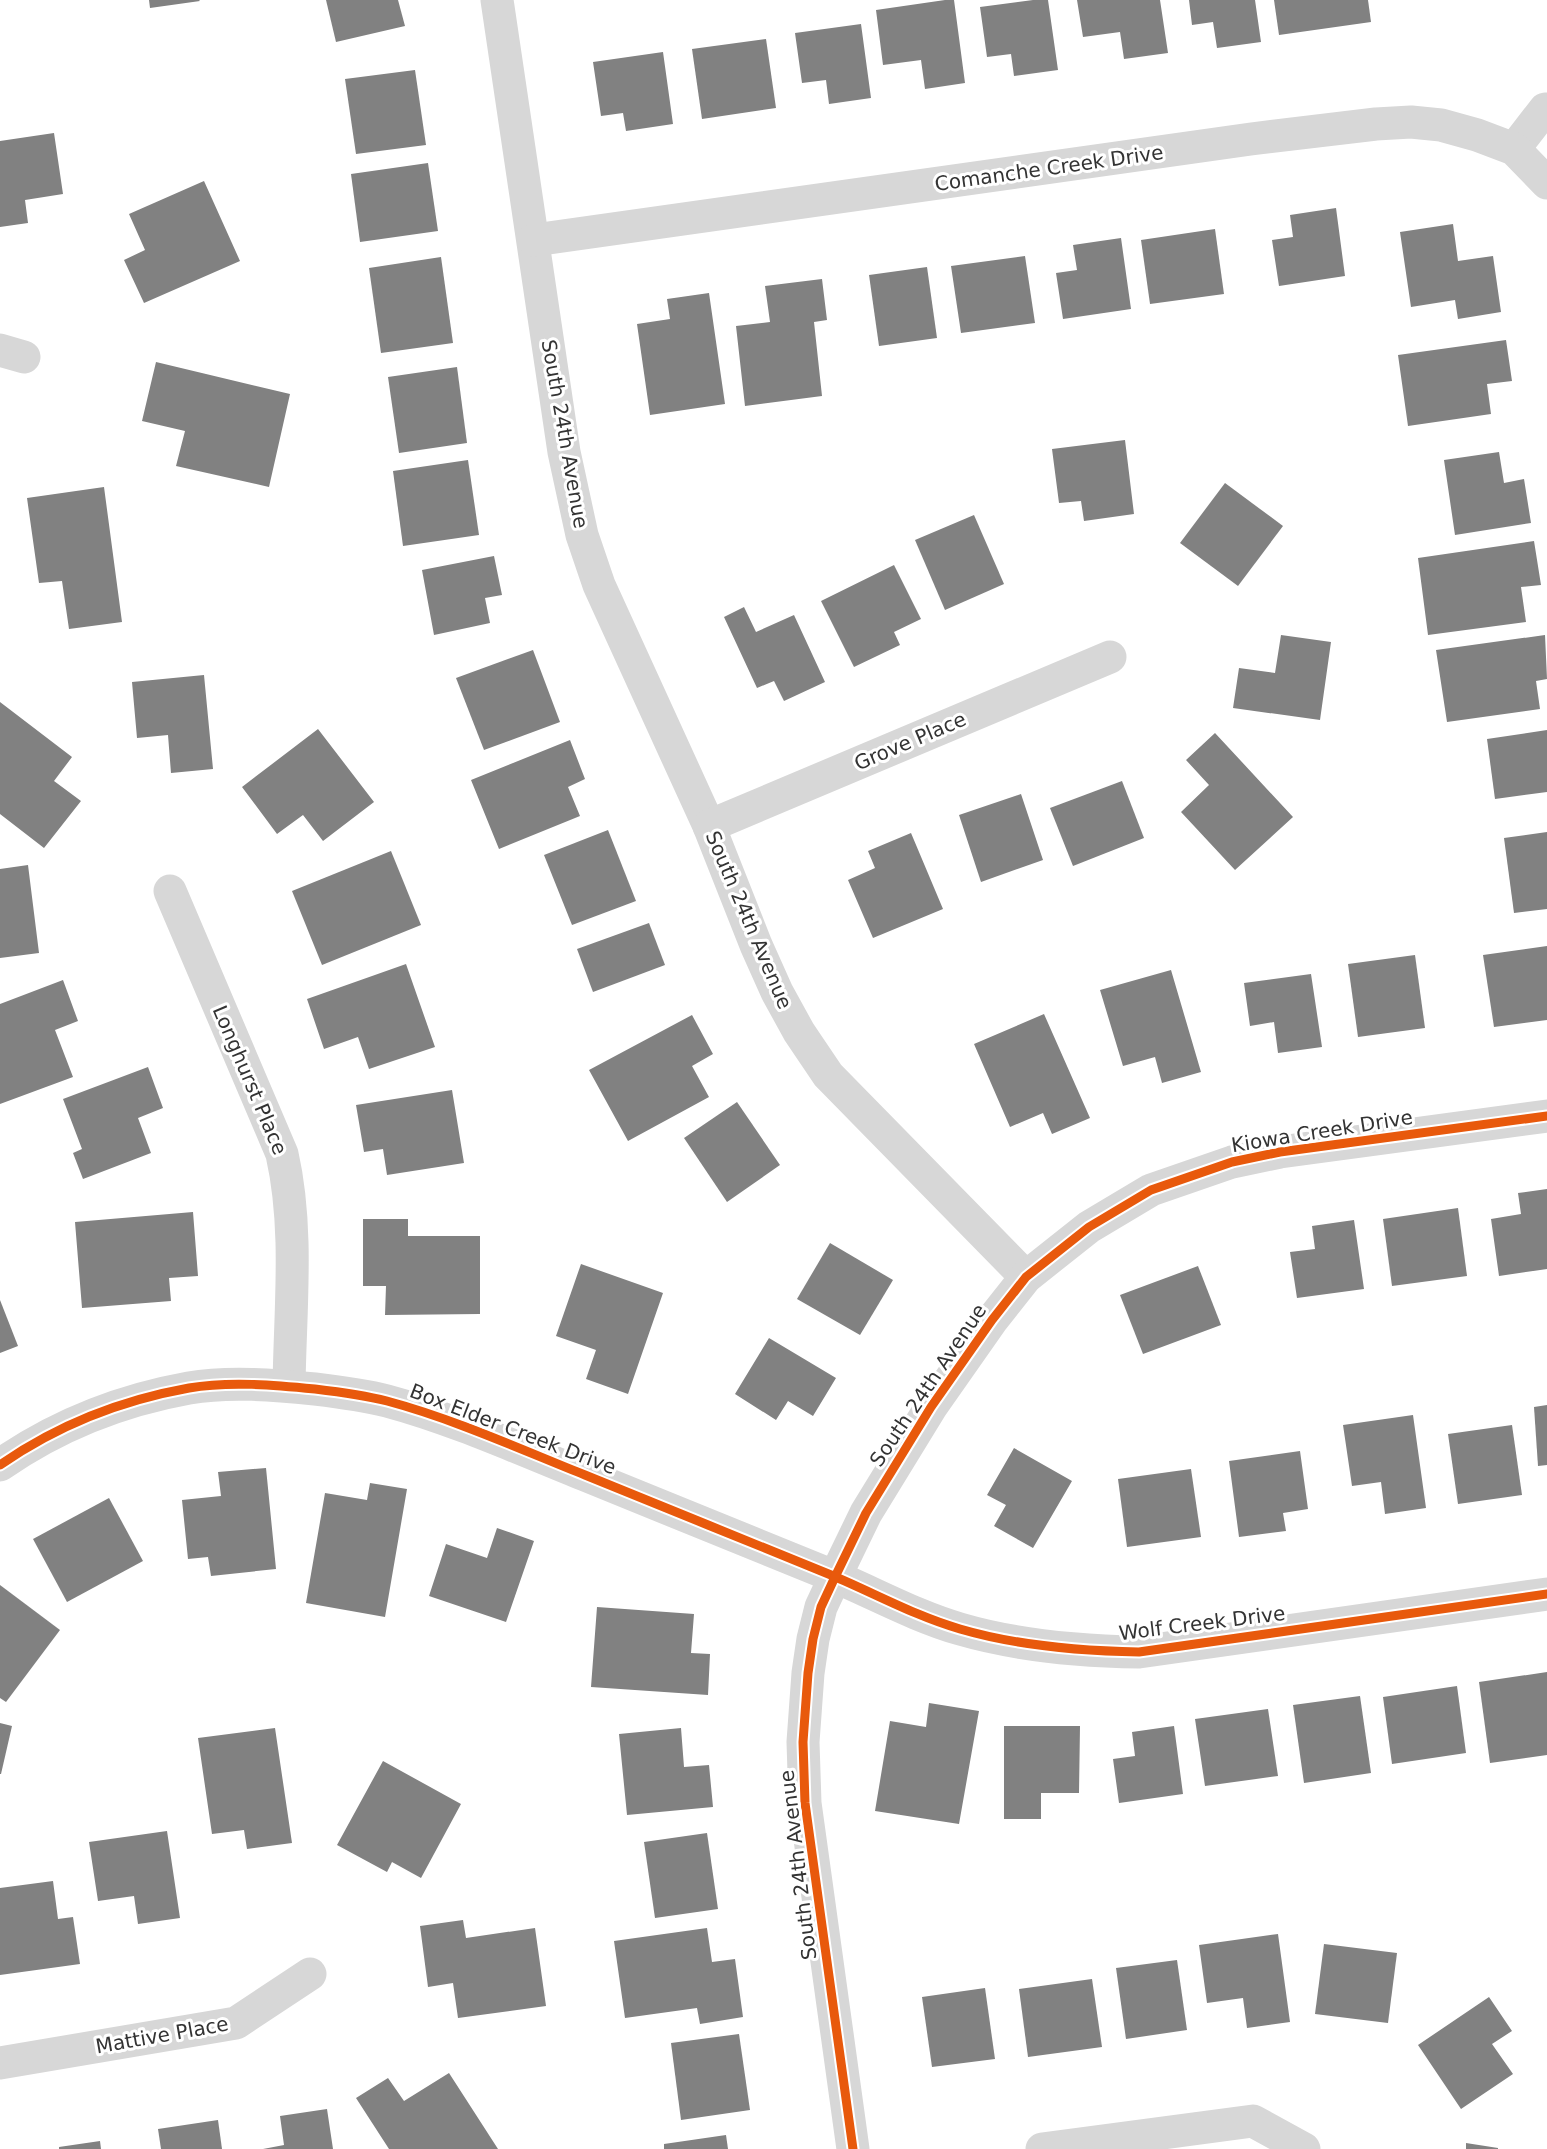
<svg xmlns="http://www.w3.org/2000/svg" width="1547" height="2149" font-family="'DejaVu Sans',sans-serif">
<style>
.building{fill:#818181}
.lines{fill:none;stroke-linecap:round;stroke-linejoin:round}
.street{stroke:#d7d7d7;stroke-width:33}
.cycleway-casing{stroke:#fff;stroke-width:13}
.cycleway{stroke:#e8590c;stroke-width:9}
.labels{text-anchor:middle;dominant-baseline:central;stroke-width:6;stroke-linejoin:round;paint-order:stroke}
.street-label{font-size:20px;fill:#333;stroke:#fff}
</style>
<rect width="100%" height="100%" fill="#fff"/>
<g class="building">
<path d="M149,0H199L200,1L150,8Z"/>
<path d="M326,0H398L405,26L336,42Z"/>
<path d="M945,0H954L965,83L925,89L921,60L883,65L876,10Z"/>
<path d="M1033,0H1048L1058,70L1014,76L1011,54L987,57L980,7Z"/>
<path d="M1077,0H1160L1168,53L1124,59L1120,32L1083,37Z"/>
<path d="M1189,0H1255L1261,42L1217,48L1213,22L1192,25Z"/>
<path d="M1274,0H1368L1371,22L1279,35Z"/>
<path d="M861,24L871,98L829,104L826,80L802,83L795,33Z"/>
<path d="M766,39L776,108L702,119L692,49Z"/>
<path d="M663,52L673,124L626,131L623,113L601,116L593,62Z"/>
<path d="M415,70L426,145L356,154L345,79Z"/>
<path d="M54,133L63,194L25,200L28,223L0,227V141Z"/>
<path d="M428,163L438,231L360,242L351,174Z"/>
<path d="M204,181L240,261L144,303L124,260L145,250L129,214Z"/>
<path d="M1336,208L1345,276L1279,286L1272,240L1293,237L1290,215Z"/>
<path d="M1453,224L1458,261L1493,256L1501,312L1458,319L1455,300L1411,307L1400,232Z"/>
<path d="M1215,229L1224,294L1150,304L1141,240Z"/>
<path d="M1121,238L1131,309L1063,319L1056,273L1077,270L1073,245Z"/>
<path d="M1025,256L1035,323L961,333L951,266Z"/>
<path d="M441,257L453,343L381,353L369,268Z"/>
<path d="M927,267L937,338L879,346L869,275Z"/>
<path d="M822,279L827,320L814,322L822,396L745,406L736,326L770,322L765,286Z"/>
<path d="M709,293L725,404L650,415L637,324L670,319L667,299Z"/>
<path d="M1506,340L1512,381L1487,384L1491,414L1408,426L1398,355Z"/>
<path d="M156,362L290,394L269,487L176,466L185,431L142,421Z"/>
<path d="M457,367L467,443L399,453L388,377Z"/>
<path d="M1125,440L1134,514L1084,521L1081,501L1059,503L1052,449Z"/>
<path d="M1499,452L1504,483L1524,479L1531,523L1455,535L1444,460Z"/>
<path d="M468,460L479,535L403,546L393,471Z"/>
<path d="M1225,483L1283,526L1238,586L1180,543Z"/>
<path d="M104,487L122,622L69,629L62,581L39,583L27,498Z"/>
<path d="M974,515L1004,584L945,610L915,540Z"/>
<path d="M1534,541L1541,585L1521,587L1526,622L1428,635L1418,558Z"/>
<path d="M494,556L502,595L485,598L490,623L434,635L422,570Z"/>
<path d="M894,565L921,619L894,632L900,645L854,667L821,601Z"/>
<path d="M744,607L756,632L794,615L825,682L784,701L774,681L757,688L724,617Z"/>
<path d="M1281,635L1331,642L1320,720L1233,708L1239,668L1275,673Z"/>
<path d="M1545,635L1547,679L1536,681L1540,709L1447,722L1436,650Z"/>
<path d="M533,650L560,722L484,750L456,678Z"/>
<path d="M204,675L213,769L171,773L168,735L137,738L132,682Z"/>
<path d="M0,702L72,757L54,781L81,801L44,848L0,814Z"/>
<path d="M318,729L374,802L323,841L303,815L277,834L242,787Z"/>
<path d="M1547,730V792L1495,799L1487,739Z"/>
<path d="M1215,733L1293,817L1235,870L1181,812L1209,785L1186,760Z"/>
<path d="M570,740L585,779L568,787L580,816L499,849L471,780Z"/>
<path d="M1122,781L1144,838L1073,866L1050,808Z"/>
<path d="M1021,794L1043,860L981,882L959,815Z"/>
<path d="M608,830L636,901L572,925L544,855Z"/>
<path d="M1547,832V909L1514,913L1504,838Z"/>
<path d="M911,833L943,909L873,938L848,880L875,868L868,851Z"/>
<path d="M391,851L421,925L322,965L292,891Z"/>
<path d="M28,865L39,953L0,958V869Z"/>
<path d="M649,923L665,965L593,992L577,949Z"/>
<path d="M1547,946V1020L1494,1027L1483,955Z"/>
<path d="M1415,955L1425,1028L1358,1037L1348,964Z"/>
<path d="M406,964L435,1047L369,1069L358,1037L324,1049L307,999Z"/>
<path d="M1171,970L1201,1072L1162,1083L1155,1057L1123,1066L1100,990Z"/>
<path d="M1311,974L1322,1047L1278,1053L1274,1022L1250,1026L1244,983Z"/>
<path d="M63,980L78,1021L55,1030L73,1077L0,1104V1004Z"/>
<path d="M1044,1014L1090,1118L1052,1134L1043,1113L1010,1127L974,1044Z"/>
<path d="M692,1015L713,1054L692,1066L709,1097L628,1141L589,1070Z"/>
<path d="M148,1067L163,1108L138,1118L151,1153L83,1179L73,1153L82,1149L63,1099Z"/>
<path d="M452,1090L464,1163L387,1175L383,1149L364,1152L356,1105Z"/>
<path d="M737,1102L780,1165L727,1202L684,1138Z"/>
<path d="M1547,1189V1269L1499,1276L1491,1219L1521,1214L1518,1193Z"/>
<path d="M1458,1208L1467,1276L1392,1286L1383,1219Z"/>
<path d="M193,1212L198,1276L169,1278L171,1301L82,1308L75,1222Z"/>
<path d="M363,1219H408V1236H480V1314L385,1315L386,1286H363Z"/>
<path d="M1354,1220L1364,1289L1297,1298L1290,1252L1315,1249L1312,1226Z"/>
<path d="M830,1243L893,1280L860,1335L797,1299Z"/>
<path d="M581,1264L663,1293L628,1394L586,1379L596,1350L556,1336Z"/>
<path d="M1198,1266L1221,1325L1143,1354L1120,1295Z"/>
<path d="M0,1300L18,1346L0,1353Z"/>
<path d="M769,1338L836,1378L813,1416L788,1401L776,1420L735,1394Z"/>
<path d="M1547,1405V1465L1538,1466L1534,1407Z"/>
<path d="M1413,1415L1426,1508L1385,1514L1381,1482L1352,1486L1343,1425Z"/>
<path d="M1512,1425L1522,1495L1458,1504L1448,1434Z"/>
<path d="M1014,1448L1072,1481L1033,1548L994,1526L1006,1505L987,1495Z"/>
<path d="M1300,1451L1308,1509L1283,1513L1286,1531L1239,1537L1229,1461Z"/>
<path d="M266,1468L276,1569L211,1576L208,1557L188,1559L182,1500L221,1496L218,1472Z"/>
<path d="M1191,1469L1201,1537L1127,1547L1118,1479Z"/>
<path d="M370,1483L407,1489L385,1617L306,1603L325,1493L367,1500Z"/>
<path d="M109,1498L143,1561L67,1602L33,1539Z"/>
<path d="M497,1528L534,1541L506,1622L429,1596L446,1544L487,1558Z"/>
<path d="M0,1585L60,1630L6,1702L0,1698Z"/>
<path d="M597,1607L694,1614L691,1653L710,1654L708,1695L591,1687Z"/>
<path d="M1547,1672V1755L1490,1763L1479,1682Z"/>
<path d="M1457,1686L1466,1753L1392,1764L1383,1697Z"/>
<path d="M1360,1696L1371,1773L1304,1783L1293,1705Z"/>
<path d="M929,1703L979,1711L959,1824L875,1811L890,1721L926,1727Z"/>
<path d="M1268,1709L1278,1776L1205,1786L1195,1719Z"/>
<path d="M0,1723L12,1726L1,1774H0Z"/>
<path d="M1004,1726H1080L1079,1793H1041V1819H1004Z"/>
<path d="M1174,1726L1183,1794L1119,1803L1113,1759L1135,1756L1132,1732Z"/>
<path d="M275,1728L292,1843L247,1849L244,1830L212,1834L198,1738Z"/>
<path d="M681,1728L684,1767L709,1765L713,1807L627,1815L619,1734Z"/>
<path d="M383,1761L461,1804L421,1878L392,1862L387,1872L337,1845Z"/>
<path d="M167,1831L180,1918L138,1924L134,1896L98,1901L89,1842Z"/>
<path d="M707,1833L718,1909L655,1918L644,1842Z"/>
<path d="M53,1881L58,1919L73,1917L80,1964L0,1975V1888Z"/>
<path d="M463,1920L466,1938L535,1928L546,2006L458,2018L453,1983L428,1987L420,1926Z"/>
<path d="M707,1928L712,1962L735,1959L743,2017L700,2024L697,2008L625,2018L614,1941Z"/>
<path d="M1278,1934L1290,2022L1247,2028L1243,1998L1207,2003L1199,1945Z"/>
<path d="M1324,1944L1397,1953L1388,2023L1315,2014Z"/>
<path d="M1177,1960L1187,2030L1126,2039L1116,1968Z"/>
<path d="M1092,1979L1102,2047L1028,2057L1019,1989Z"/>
<path d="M985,1988L995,2059L932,2067L922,1997Z"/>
<path d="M1489,1997L1512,2031L1492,2044L1513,2074L1461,2109L1418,2045Z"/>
<path d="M739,2034L750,2110L681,2120L671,2043Z"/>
<path d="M449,2073L498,2149H389L356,2098L388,2078L404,2101Z"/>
<path d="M327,2109L333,2149H263L284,2145L280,2116Z"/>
<path d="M218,2120L222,2149H161L158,2129Z"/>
<path d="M726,2135L728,2149H664V2144Z"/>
<path d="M100,2141L101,2149H59V2147Z"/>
<path d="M1466,2143L1498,2148V2149H1466Z"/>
</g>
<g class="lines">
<g class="street">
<path d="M497,0L564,452L582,535L599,585L709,826L756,945L777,992L799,1032L828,1075L1026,1277"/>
<path d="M1514,149L1545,109"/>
<path d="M534,240L1251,139L1376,124L1411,122L1441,125L1477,135L1514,149L1547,183"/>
<path d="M0,350L24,357"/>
<path d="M709,826L1110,657"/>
<path d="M170,891L282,1154C299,1229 290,1310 289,1386"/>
<path d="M0,1465C56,1426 122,1400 189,1388C229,1381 275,1385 315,1389C340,1392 363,1395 387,1401C454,1419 520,1449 585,1475C667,1509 749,1541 831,1575C874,1593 915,1616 960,1629C1018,1646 1078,1651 1139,1652L1547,1594"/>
<path d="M0,2063L236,2023L310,1974"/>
<path d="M853,2149L805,1803L803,1742L808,1673L813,1639L821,1607L835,1577L866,1513L931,1407L992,1320L1026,1277L1089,1227L1151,1190L1232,1162L1280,1152L1547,1116"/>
<path d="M1042,2149L1253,2121L1304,2149"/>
</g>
<defs>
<g id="cycleway">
<path d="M0,1465C56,1426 122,1400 189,1388C229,1381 275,1385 315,1389C340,1392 363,1395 387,1401C454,1419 520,1449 585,1475C667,1509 749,1541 831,1575C874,1593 915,1616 960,1629C1018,1646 1078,1651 1139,1652L1547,1594"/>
<path d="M853,2149L805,1803L803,1742L808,1673L813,1639L821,1607L835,1577L866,1513L931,1407L992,1320L1026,1277L1089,1227L1151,1190L1232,1162L1280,1152L1547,1116"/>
</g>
</defs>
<use href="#cycleway" class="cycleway-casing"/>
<use href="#cycleway" class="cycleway"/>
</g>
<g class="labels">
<g class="street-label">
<text transform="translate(1049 168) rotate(-8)">Comanche Creek Drive</text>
<text transform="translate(565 434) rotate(80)">South 24th Avenue</text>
<text transform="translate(910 741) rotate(-23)">Grove Place</text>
<text transform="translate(749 920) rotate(67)">South 24th Avenue</text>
<text transform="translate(250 1080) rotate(67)">Longhurst Place</text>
<text transform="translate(1322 1131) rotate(-9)">Kiowa Creek Drive</text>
<text transform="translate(928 1385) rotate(-56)">South 24th Avenue</text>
<text transform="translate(513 1429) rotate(21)">Box Elder Creek Drive</text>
<text transform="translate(1202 1623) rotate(-7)">Wolf Creek Drive</text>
<text transform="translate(798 1865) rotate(-97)">South 24th Avenue</text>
<text transform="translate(162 2035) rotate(-10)">Mattive Place</text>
</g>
</g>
</svg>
